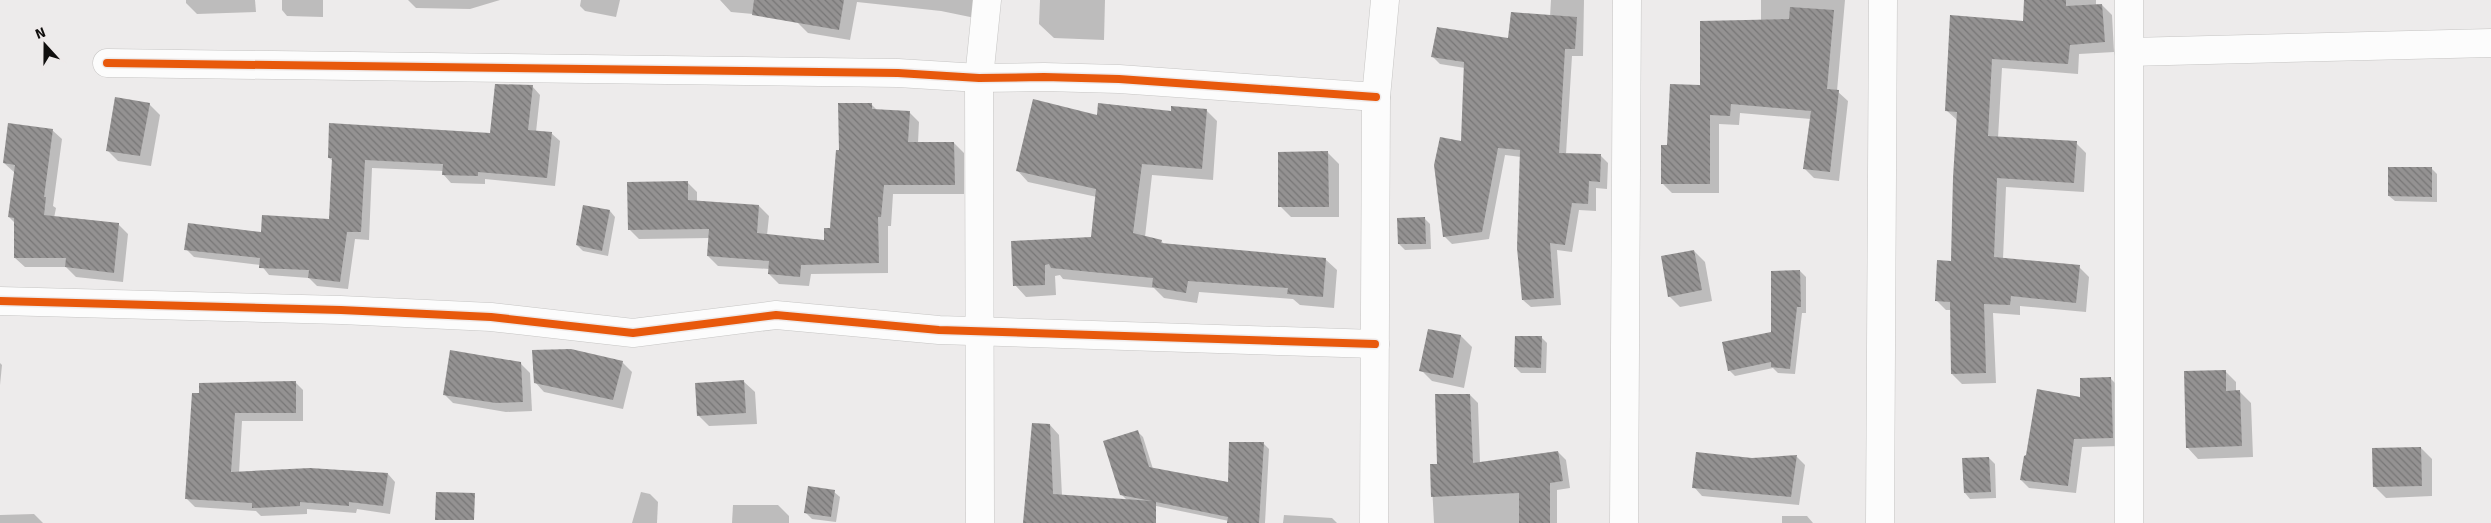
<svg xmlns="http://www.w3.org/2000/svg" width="2491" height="523" font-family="Signika,sans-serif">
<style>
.shadow{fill:#0003}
.building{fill:url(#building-back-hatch)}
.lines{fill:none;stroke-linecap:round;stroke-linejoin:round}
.minor-casing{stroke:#c6c5c4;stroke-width:29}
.minor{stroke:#fcfcfc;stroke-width:28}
.cycleway-casing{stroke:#eeeaea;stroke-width:11}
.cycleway{stroke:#e8590c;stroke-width:8}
</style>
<defs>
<pattern id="building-back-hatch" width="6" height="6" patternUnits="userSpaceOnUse" patternTransform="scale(1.25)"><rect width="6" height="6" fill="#949292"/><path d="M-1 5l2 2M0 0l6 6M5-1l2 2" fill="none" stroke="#777676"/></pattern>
</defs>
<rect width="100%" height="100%" fill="#edebeb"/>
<g class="shadow">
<path d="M186,0H255L256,12L197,14L186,3Z"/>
<path d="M282,0H323V17L287,16L282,10Z"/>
<path d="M408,0H500L470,9L416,8Z"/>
<path d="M581,0H620L616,17L585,11L580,6Z"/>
<path d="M720,0H982L980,19L941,11L857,2L850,40L808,33L797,22L798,18L731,12Z"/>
<path d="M1040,0H1105L1104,40L1054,38L1039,24Z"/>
<path d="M1551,0H1584L1583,56H1572L1566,154L1601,156L1608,163L1607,189L1596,188V211L1579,210L1572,252L1557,250L1561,305L1531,307L1523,300L1521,157L1505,155L1489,239L1452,244L1444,236L1462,143L1465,68L1440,64L1433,57L1509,40L1550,17Z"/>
<path d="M1761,0H1845L1837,91L1848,101L1839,181L1814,178L1805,169L1811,119L1740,113L1739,125L1719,124V193H1672L1663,184L1669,146L1702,87L1761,21Z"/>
<path d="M2044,0H2096V6L2102,5L2112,15L2114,52L2079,54L2078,74L2002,68L1998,138L2076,143L2086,153L2084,192L2006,187L2003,259L2079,267L2089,277L2086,312L2020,306V315L1993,313L1996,383L1962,384L1952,374L1951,310H1946L1936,300L1953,263L1958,121L1946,110Z"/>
<path d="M532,86L540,95L536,132L551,133L560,141L555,186L485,179V184L451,183L443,174V171L372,168L369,240L355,239L348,289L317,286L309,278L269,275L261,265L194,257L186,249L330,220L333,161L329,158L491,134Z"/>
<path d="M149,104L160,115L151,166L118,161L107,150Z"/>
<path d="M871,104L877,110L909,112L919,122L918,143H954L964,153V194H893L891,226H888V273L811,274L809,286L779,284L769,274L770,269L718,266L708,256L710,238L639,239L629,229L687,182L697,192V202L759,206L769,216L767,235L825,242L831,229L840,151Z"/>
<path d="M1206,110L1217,121L1213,180L1152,175L1145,237L1161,241L1165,245L1325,259L1337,270L1334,308L1300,305L1293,299L1199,292L1197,303L1164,298L1154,288L1063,279L1060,275L1055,276L1056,295L1026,297L1015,285L1012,242L1092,239L1097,197L1028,182L1017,170L1098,116Z"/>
<path d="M52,130L62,139L53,206L56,208L54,218L118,224L128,234L123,282L76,277L66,267H25L15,258V223L9,217L15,173L4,163Z"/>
<path d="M1328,153L1339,164V217H1291L1280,206Z"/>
<path d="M2431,168L2437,174V202L2395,201L2389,196Z"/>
<path d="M610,211L615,217L608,256L583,251L577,245Z"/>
<path d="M1424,218L1430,224L1431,249L1405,250L1399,244Z"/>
<path d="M1694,251L1705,262L1712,301L1680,307L1669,296Z"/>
<path d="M1800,271L1806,277V313H1802L1795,374L1778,373L1773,368L1735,376L1729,370L1772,333Z"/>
<path d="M1429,330L1461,336L1472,347L1464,388L1432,381L1421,370Z"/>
<path d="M1541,337L1547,343L1546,373H1521L1515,367Z"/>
<path d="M622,362L632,372L623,409L544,392L535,382Z"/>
<path d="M0,363L2,365L0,385Z"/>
<path d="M520,363L530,373L532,411L506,412L453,403L444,394Z"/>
<path d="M2225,371L2236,382V392H2240L2251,403L2253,457L2198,459L2187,447Z"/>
<path d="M2111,379L2119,387L2121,446L2082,447L2076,493L2029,488L2021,480L2082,398Z"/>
<path d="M743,381L755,392L757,424L709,426L698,415Z"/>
<path d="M295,382L303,390V421H242L239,473L388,474L395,482L390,514L357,509L356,513L307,509V514L261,516L256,511L195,507L187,499L193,395Z"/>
<path d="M1470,395L1478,403L1480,464L1558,452L1566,460L1570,488L1557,490V523H1434L1431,466L1438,465Z"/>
<path d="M1050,425L1059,435L1062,496L1084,523H1024Z"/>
<path d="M1137,431L1143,437L1153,469L1229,484L1263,443L1269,449L1265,523H1229V521L1127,500L1121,494Z"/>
<path d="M2421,448L2432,459V496L2386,498L2374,486Z"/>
<path d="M1797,457L1805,465L1799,505L1702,496L1694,487Z"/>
<path d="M1989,458L1995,464L1996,498L1970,499L1965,493Z"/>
<path d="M641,492L650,494L658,502L657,523H632Z"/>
<path d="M834,492L840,497L836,522L812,519L806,513Z"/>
<path d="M733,505H778L789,516V523H732Z"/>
<path d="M34,514L43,523H0V515Z"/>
<path d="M1284,515L1332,518L1337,523H1283Z"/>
<path d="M1782,516H1807L1813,523H1782Z"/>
</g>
<g class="building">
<path d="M754,0H844L839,30L752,15Z"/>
<path d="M2024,0H2066V6L2102,4L2105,42L2070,45L2068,64L1992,59L1988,136L2077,141L2074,183L1997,178L1994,257L2080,265L2076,303L2011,296L2010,305L1984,304L1986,373L1951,374L1950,302L1935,301L1937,260L1951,261L1953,178L1957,112L1945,111L1950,15L2023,21Z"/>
<path d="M1790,7L1834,10L1827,89L1839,90L1830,172L1803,169L1811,111L1731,104L1730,116L1710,115V184H1661V145H1667L1670,84L1700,85V21L1789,19Z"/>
<path d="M1511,12L1577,17L1575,49H1565L1559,153L1601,154L1600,182L1589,181L1588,204L1572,203L1565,245L1550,243L1554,298L1522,300L1517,248L1520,150L1498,148L1482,232L1443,237L1434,165L1440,137L1461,141L1464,62L1431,57L1437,27L1508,38Z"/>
<path d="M495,84L533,85L528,130L552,132L547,178L478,172V176L442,175L443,164L365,160L361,232H347L340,282L308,278L309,270L259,268L260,258L184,250L188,223L261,232L262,215L329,219L332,158H328L329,123L490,133Z"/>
<path d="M115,97L150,103L140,156L106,151Z"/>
<path d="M1033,99L1097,115L1098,103L1171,111V106L1207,109L1202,169L1142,164L1133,233L1162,240L1161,243L1326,258L1323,297L1287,294L1288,288L1188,281L1186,293L1152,287L1153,278L1051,268L1049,264L1045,265V285L1013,286L1011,241L1091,237L1096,189L1016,171Z"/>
<path d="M838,103H872V109L910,111L908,142H954L955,185H884L881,217H878L879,263L801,265L800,277L768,274L769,261L707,256L709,229L628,230L627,182L688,181V200L759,205L757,233L824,240V228H830L836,150H839Z"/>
<path d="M8,123L53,129L44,197H46L44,215L119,223L114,273L65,267L66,258H14V218L8,217L15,165L3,163Z"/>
<path d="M1328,151L1329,207H1278V152Z"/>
<path d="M2388,167H2432V197L2388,196Z"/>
<path d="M583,205L610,210L602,251L576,245Z"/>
<path d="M1425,217L1426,244H1398L1397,218Z"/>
<path d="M1694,250L1702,290L1668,297L1661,256Z"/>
<path d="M1800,270L1801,307H1797L1790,369L1771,367V362L1728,371L1722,342L1771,332V271Z"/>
<path d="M1428,329L1461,335L1453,378L1419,371Z"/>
<path d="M1515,336H1542L1541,368L1514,367Z"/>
<path d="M571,349L623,361L613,400L534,383L532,350Z"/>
<path d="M450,350L521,362L523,402L496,403L443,395Z"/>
<path d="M2226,370V391L2240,390L2242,446L2186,448L2184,371Z"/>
<path d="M2111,377L2113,438L2074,439L2068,486L2020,480L2024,456L2026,455L2037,389L2080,397V378Z"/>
<path d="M744,380L746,413L697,416L695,383Z"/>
<path d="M296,381V413H235L231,472L310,468L388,473L383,506L349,502V506L300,502V506L252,508V503L185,499L192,393H199V383Z"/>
<path d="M1435,394H1470L1473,463L1558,451L1563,481L1550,483V523H1519V493L1431,497L1430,464H1437Z"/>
<path d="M1032,423L1050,424L1053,494L1152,501L1120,495L1103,441L1138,430L1149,467L1228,482L1229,442H1264L1259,523H1227L1228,517L1156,502V523H1023Z"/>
<path d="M2421,447L2422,486L2373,487L2372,448Z"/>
<path d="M1696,452L1752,458L1797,455L1791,497L1692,488Z"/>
<path d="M1989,457L1991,492L1964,493L1962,458Z"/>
<path d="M808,486L835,490L831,517L804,513Z"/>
<path d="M436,492L475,493L474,520H435Z"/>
</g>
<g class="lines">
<defs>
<g id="minor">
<path d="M2129,52L2491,43"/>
<path d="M107,63L898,73L979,78L1044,77L1119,79L1376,97"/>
<path d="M0,301L341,310L491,317L633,333L776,315L939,330L1375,344"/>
<path d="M980,523L979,78L987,0"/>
<path d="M1374,523L1376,97L1385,0"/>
<path d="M1624,523L1627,0"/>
<path d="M1880,523L1883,0"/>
<path d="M2129,523V0"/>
</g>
</defs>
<use href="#minor" class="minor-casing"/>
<use href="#minor" class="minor"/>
<defs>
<g id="cycleway">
<path d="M107,63L898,73L979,78L1044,77L1119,79L1376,97"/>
<path d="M0,301L341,310L491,317L633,333L776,315L939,330L1375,344"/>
</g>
</defs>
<use href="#cycleway" class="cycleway-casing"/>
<use href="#cycleway" class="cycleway"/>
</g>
<g transform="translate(45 45) rotate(339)" stroke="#eeeaea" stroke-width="4" paint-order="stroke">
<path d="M0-4L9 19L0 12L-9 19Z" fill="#100f0e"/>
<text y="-8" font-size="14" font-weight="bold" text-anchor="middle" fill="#100f0e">N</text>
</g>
</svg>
